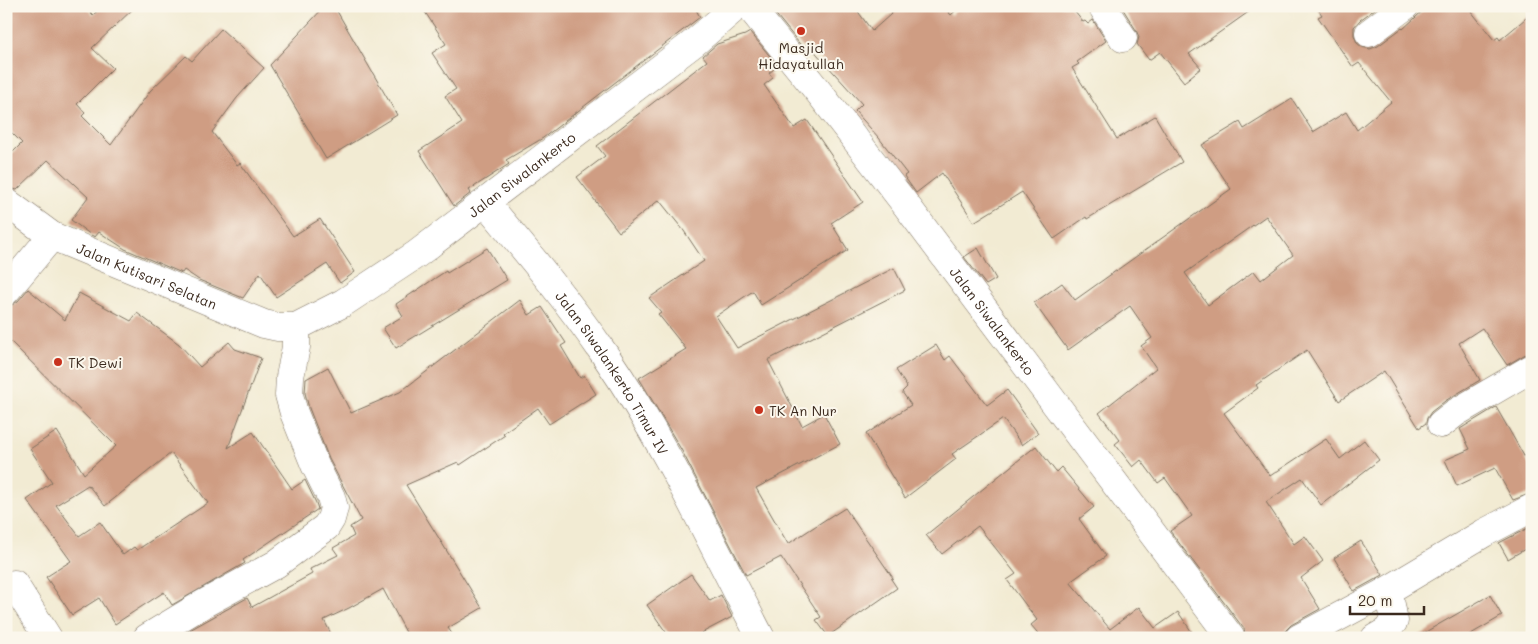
<svg xmlns="http://www.w3.org/2000/svg" width="1538" height="644" font-family="Mali,sans-serif">
<style>
.building{fill:#cf9d83;fill-rule:evenodd}
.lines{fill:none;stroke-linecap:round;stroke-linejoin:round}
.minor-casing{stroke:#7b6e5d;stroke-width:29}
.minor{stroke:#fff;stroke-width:28}
.poi-dot{fill:#c8321e;stroke:#fbf7ec;stroke-width:2}
.labels{text-anchor:middle;dominant-baseline:central;stroke-width:4;stroke-linejoin:round;paint-order:stroke}
.poi-label{font-size:14px;fill:#3b2a1e;stroke:#fbf7ec;text-anchor:start}
.street-label{font-size:14px;fill:#3b2a1e;stroke:#fbf7ec}
</style>
<rect width="100%" height="100%" fill="#fbf7ec"/>
<filter id="ink" filterUnits="userSpaceOnUse"><feTurbulence type="fractalNoise" baseFrequency=".02" numOctaves="2"/><feDisplacementMap in="SourceGraphic" scale="10" xChannelSelector="R" yChannelSelector="G"/><feConvolveMatrix kernelMatrix="1 2 1 2 8 2 1 2 1" color-interpolation-filters="sRGB"/></filter>
<filter id="wash" filterUnits="userSpaceOnUse"><feTurbulence type="fractalNoise" baseFrequency=".0096" numOctaves="4" result="noise"/><feDisplacementMap in="SourceGraphic" scale="20" xChannelSelector="R" yChannelSelector="G"/><feGaussianBlur stdDeviation="1.12" result="paint"/><feColorMatrix in="noise" values="0 0 0 0 0 0 0 0 0 0 0 0 0 0 0 0 0 1.4 0 .05"/><feComposite in="paint" operator="in"/></filter>
<g filter="url(#wash)">
<rect width="100%" height="100%" fill="#f2ebd3"/>
<g id="blocks">
<g class="building">
<path d="M6,6H85L93,15L103,6H136L92,48L113,68L77,104L85,113L82,116L111,145L150,91L186,56L192,61L221,29L264,68L237,98L212,132L237,165L240,163L293,236L320,219L355,272L340,283L327,264L276,297L260,273L243,298L199,280L184,270L182,273L125,249L99,232L95,237L91,235L71,220L88,197L48,160L17,190L6,187V159L22,143L6,127Z"/>
<path d="M325,6H334L397,115L326,159L270,65Z"/>
<path d="M421,6H694L700,17L543,138L506,160L509,164L469,190L471,193L454,206L419,151L462,123L445,96L456,89L432,53L446,44Z"/>
<path d="M769,6H854L872,31L900,6H943L951,15L961,6H1070L1083,22L1085,21L1088,24L1093,20L1106,41L1077,62L1079,64L1072,68L1117,139L1155,116L1182,162L1087,219L1086,217L1054,239L1022,192L974,222L942,173L916,193L904,176L907,174L879,138L855,111L862,104L808,44L803,48Z"/>
<path d="M1121,6H1257L1189,54L1201,68L1184,82L1160,52L1149,60L1137,44L1139,37L1136,30Z"/>
<path d="M1316,6H1379L1360,20L1354,27V35L1357,43L1362,47L1370,49L1378,46L1402,28L1403,29L1428,6H1467L1494,40L1498,37L1500,40L1532,13V352L1524,355L1507,365L1482,328L1459,343L1480,380L1445,401L1431,412L1427,418L1426,423L1419,428L1384,371L1339,401L1307,350L1256,385L1258,388L1224,413L1270,476L1326,439L1340,459L1364,440L1379,460L1321,505L1302,478L1266,502L1294,544L1305,536L1323,561L1301,578L1320,609L1291,625L1286,630L1283,638H1246L1244,629L1170,531L1192,516L1165,478L1158,483L1141,460L1133,467L1115,444L1120,440L1099,413L1156,368L1141,346L1152,338L1130,306L1068,350L1034,303L1062,283L1075,300L1231,189L1202,145L1240,122L1244,129L1292,99L1313,132L1346,112L1357,130L1391,102L1359,63L1353,67L1318,17L1322,15ZM1266,216L1293,255L1261,280L1254,271L1208,305L1185,273Z"/>
<path d="M750,32L778,66L769,73L773,78L764,85L794,128L807,120L863,202L831,223L848,250L761,305L753,291L716,316L737,348L894,268L905,290L768,360L802,426L824,414L840,444L756,488L788,544L834,514V515L845,508L893,578L891,579L897,588L828,636L816,620L821,617L781,557L746,575L682,451L639,378L686,349L658,314L661,312L649,298L704,261L684,231L659,200L619,232L577,177L605,156L597,146L707,61L703,56L717,44L745,35Z"/>
<path d="M487,248L507,280L396,348L383,328L403,316L396,304L446,271L447,273Z"/>
<path d="M978,248L996,279L986,285L964,257Z"/>
<path d="M28,289L65,320L79,293L131,321L137,313L179,344L200,367L229,342L235,349L261,358L228,448L253,432L292,489L305,480L316,503L318,509L243,560L245,563L172,605L164,592L115,624L99,598L72,615L46,577L71,561L27,500L52,482L30,449L57,431L84,474L116,446L6,337V306L12,305L18,301ZM171,453L208,503L137,550L134,547L123,555L100,522L79,536L56,505L88,485L105,506Z"/>
<path d="M520,300L529,315L542,307L566,343L561,346L580,378L584,375L596,394L549,424L538,408L503,433L505,435L460,465L458,462L406,485L482,608L448,628L455,638H409L383,589L349,608L324,620L333,638H192L188,631L247,598L252,607L312,574L310,569L338,555L333,548L354,536L350,527L361,520L329,459L309,408L305,393L306,379L328,367L351,413L400,392Z"/>
<path d="M936,345L945,360L950,356L987,405L1007,390L1038,433L1022,445L1003,419L952,454L956,459L905,498L866,434L911,405L902,392L907,387L896,370Z"/>
<path d="M1496,407L1532,470V493L1513,500L1495,468L1457,486L1445,460L1470,449L1460,429Z"/>
<path d="M1036,446L1056,472L1061,467L1094,507L1079,519L1106,556L1070,582L1110,629L1139,607L1155,628L1178,612L1196,638H1042L1031,625L1037,620L1007,580L1016,574L978,526L942,554L926,535Z"/>
<path d="M1532,526V545L1508,559L1499,543Z"/>
<path d="M1361,541L1383,575L1354,591L1334,558Z"/>
<path d="M691,574L710,601L721,595L732,617L692,638H670L647,605Z"/>
<path d="M1490,595L1502,616L1464,638H1415Z"/>
</g>
</g>
</g>
<g filter="url(#ink)">
<use href="#blocks" fill-opacity="0" stroke="#7b6e5d" stroke-width="1"/>
<g class="lines">
<defs>
<g id="minor">
<path id="s1" d="M749,6L821,95L906,205L1231,638"/>
<path d="M1102,6L1123,38"/>
<path d="M1369,33L1405,6"/>
<path id="s2" d="M6,202L52,236L264,324L278,327H296L343,303L417,254L695,42L737,6"/>
<path id="s3" d="M486,203C527,252 569,302 605,355C666,444 711,543 761,638"/>
<path d="M6,291L52,236"/>
<path d="M1441,424L1455,413L1532,368"/>
<path d="M14,584L48,638"/>
<path d="M147,638L203,604L276,564L326,527L331,519L334,508L331,497L315,465L294,413L289,395L290,377L296,347V327"/>
<path d="M1299,638L1385,592L1484,533L1532,508"/>
<path d="M1375,638L1387,631L1394,621L1391,605L1385,592"/>
</g>
</defs>
<use href="#minor" class="minor-casing"/>
<use href="#minor" class="minor"/>
</g>
</g>
<g class="poi-dot">
<circle cx="801" cy="31" r="5"/>
<circle cx="58" cy="362" r="5"/>
<circle cx="759" cy="410" r="5"/>
</g>
<g class="labels">
<g class="poi-label">
<text x="801" y="47" text-anchor="middle">Masjid<tspan x="801" dy="16">Hidayatullah</tspan></text>
<text x="68" y="362">TK Dewi</text>
<text x="769" y="410">TK An Nur</text>
</g>
<g class="street-label">
<text stroke="none"><textPath href="#s2" startOffset="592">Jalan Siwalankerto</textPath></text>
<text stroke="none"><textPath href="#s2" startOffset="160">Jalan Kutisari Selatan</textPath></text>
<text stroke="none"><textPath href="#s1" startOffset="398">Jalan Siwalankerto</textPath></text>
<text stroke="none"><textPath href="#s3" startOffset="212">Jalan Siwalankerto Timur IV</textPath></text>
</g>
</g>
<rect width="1538" height="644" fill="none" stroke="#fbf7ec" stroke-width="25"/>
<path d="M1350 606v8h74v-8" fill="none" stroke="#3b2a1e" stroke-width="2.5"/>
<text x="1358" y="606" font-size="15" fill="#3b2a1e" stroke="#fbf7ec" stroke-width="4" paint-order="stroke">20 m</text>
</svg>
